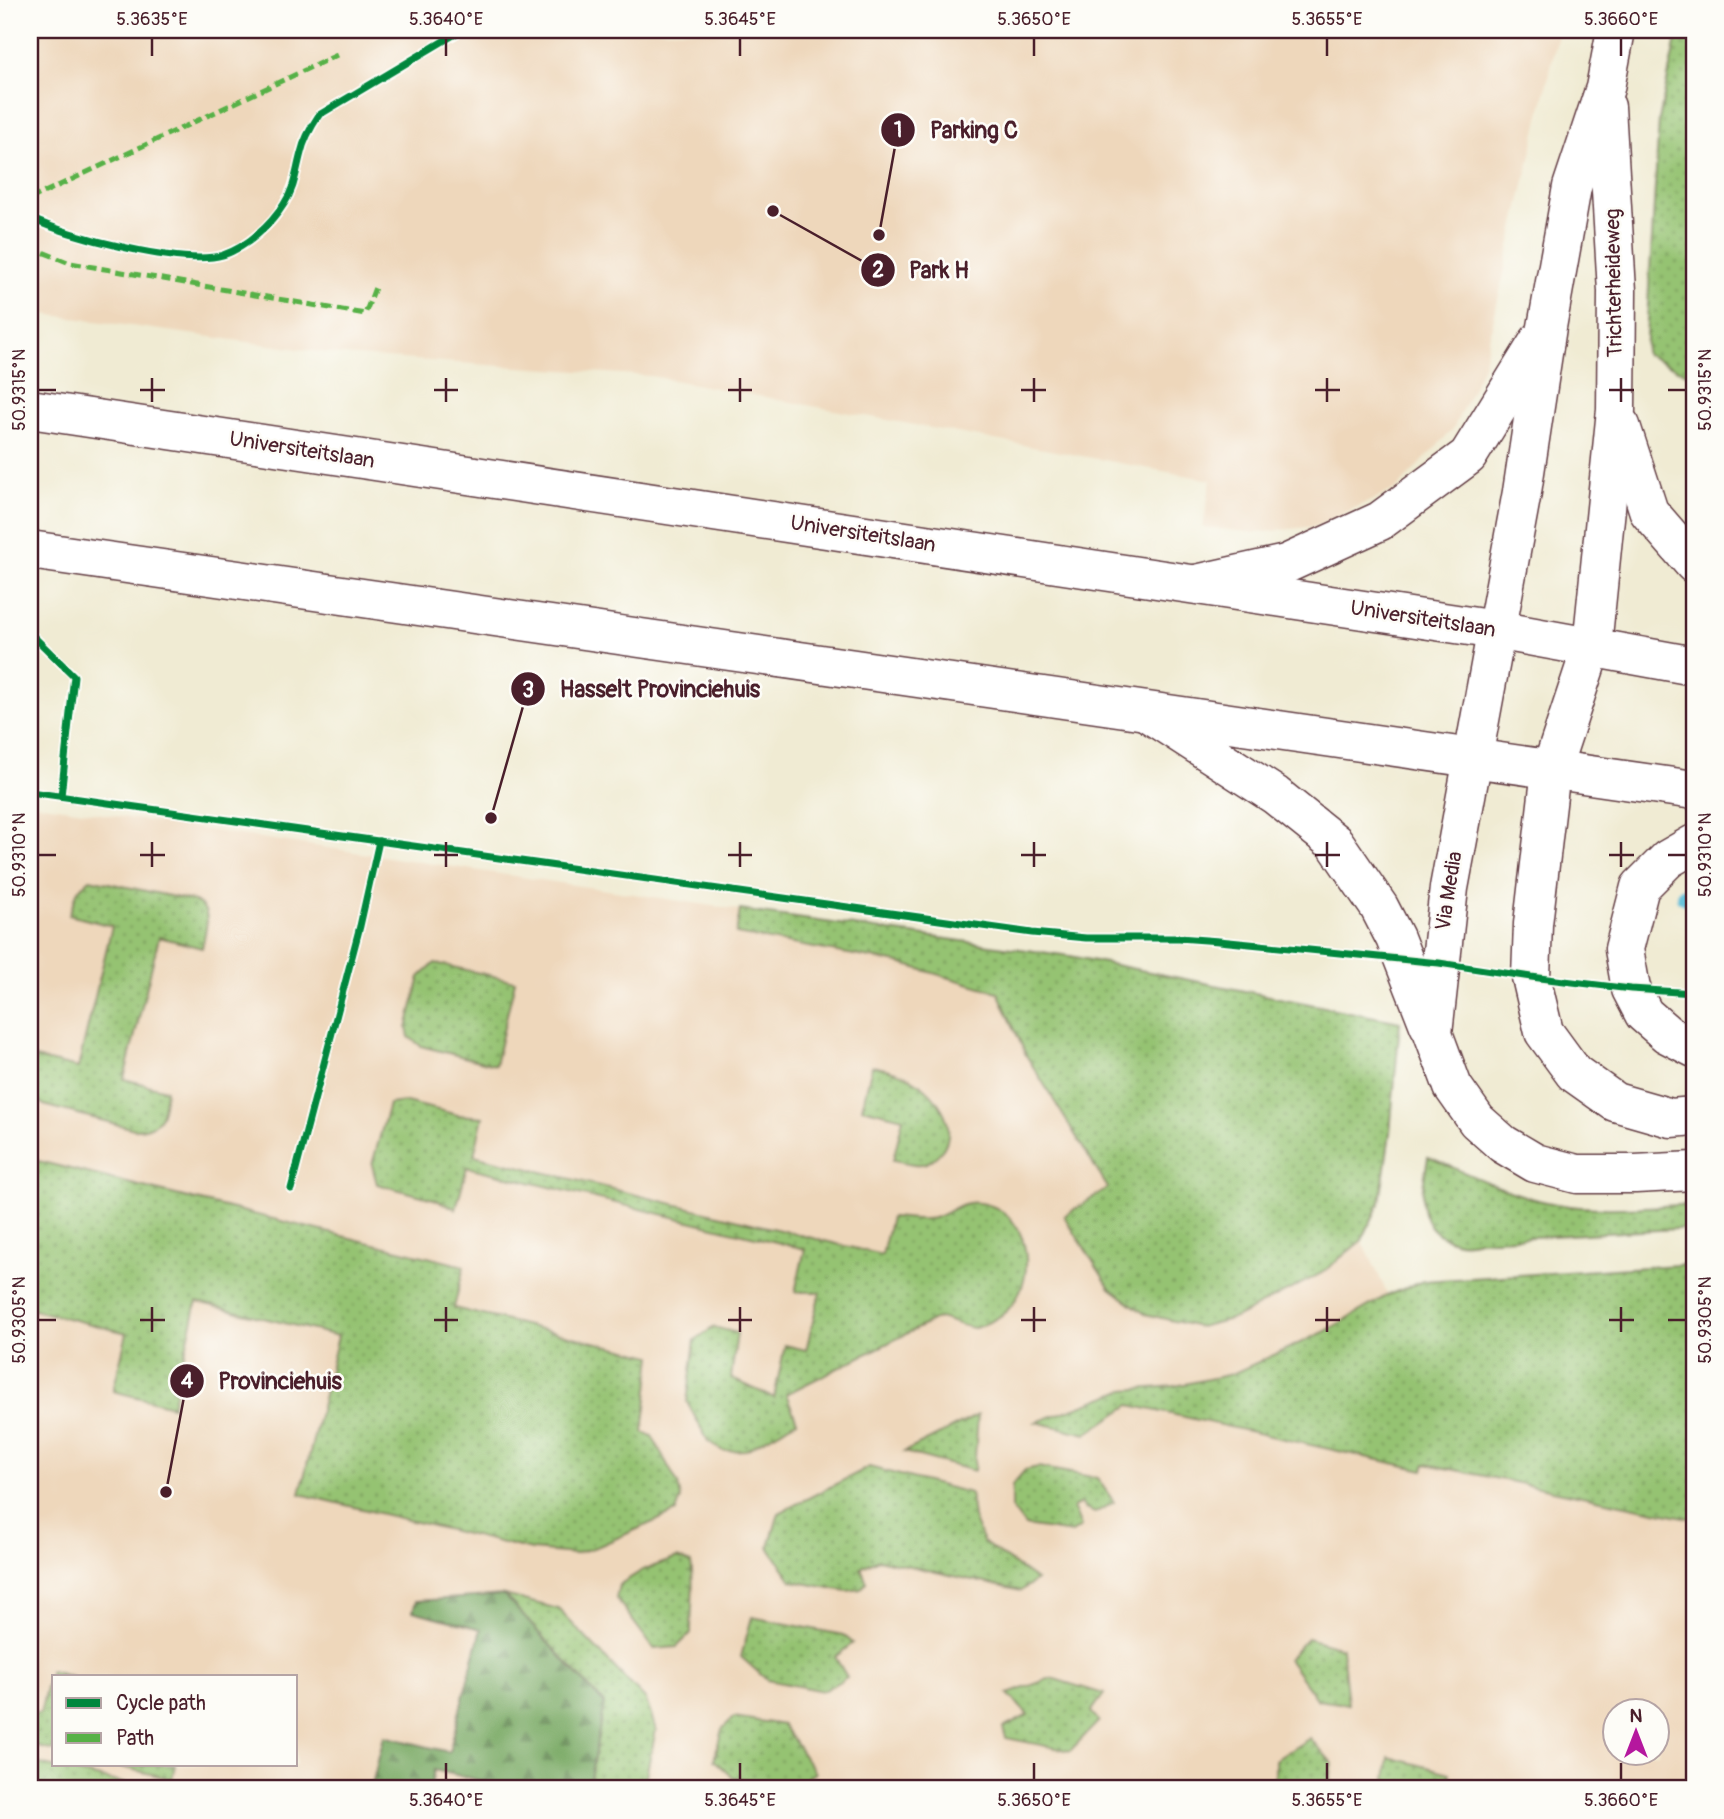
<svg xmlns="http://www.w3.org/2000/svg" width="1724" height="1819" font-family="Pangolin,sans-serif">
<style>
.built{fill:#eed7bb;fill-rule:evenodd}
.grass{fill:url(#grass-dots);stroke:#70714e;stroke-width:2}
.forest{fill:url(#forest-firs);stroke:#616448;stroke-width:2}
.lines{fill:none;stroke-linecap:round;stroke-linejoin:round}
.stream{stroke:#5abdd8;stroke-width:18}
.minor-casing{stroke:#633e44;stroke-width:41}
.trunk-casing{stroke:#633e44;stroke-width:41}
.minor{stroke:#fff;stroke-width:38}
.trunk{stroke:#fff;stroke-width:38}
.quiet{stroke:#57b146;stroke-width:5;stroke-dasharray:10 5;stroke-linecap:butt}
.cycleway-casing{stroke:#fdfcf7;stroke-width:11}
.cycleway{stroke:#00873e;stroke-width:7}
.ticks{fill:none;stroke:#4a1f2b;stroke-width:2.5}
.labels{text-anchor:middle;dominant-baseline:central;stroke-width:5;stroke-linejoin:round;paint-order:stroke}
.street-label{font-size:21px;fill:#4a1f2b;stroke:#fdfcf7}
.leader{fill:none;stroke:#4a1f2b;stroke-width:2.5}
.callout-dot{fill:#4a1f2b;stroke:#fdfcf7;stroke-width:2.5}
.mark-label{font-size:21px;text-anchor:middle;font-weight:bold;fill:#fff}
.callout-label{font-size:23px;text-anchor:middle;font-weight:bold;fill:#4a1f2b;stroke:#fdfcf7;stroke-width:5;stroke-linejoin:round;paint-order:stroke}
.neatline{fill:none;stroke:#4a1f2b;stroke-width:2.5}
.ticks-label{font-size:18px;text-anchor:middle;fill:#4a1f2b}
</style>
<defs>
<pattern id="grass-dots" width="8" height="8" patternUnits="userSpaceOnUse" patternTransform="scale(1.75)"><rect width="8" height="8" fill="#95c372"/><path d="M2 2h.1M6 6h.1" fill="none" stroke="#7c9e5e" stroke-width="1.8" stroke-linecap="round"/></pattern>
<pattern id="forest-firs" width="22" height="20" patternUnits="userSpaceOnUse" patternTransform="scale(1.75)"><rect width="22" height="20" fill="#78a964"/><path d="M5 1l3.5 6h-7zM16 11l3.5 6h-7z" fill="#648953"/></pattern>
</defs>
<rect width="100%" height="100%" fill="#fdfcf7"/>
<filter id="ink" filterUnits="userSpaceOnUse"><feTurbulence type="fractalNoise" baseFrequency=".0143" numOctaves="2"/><feDisplacementMap in="SourceGraphic" scale="14" xChannelSelector="R" yChannelSelector="G"/><feConvolveMatrix kernelMatrix="1 2 1 2 8 2 1 2 1" color-interpolation-filters="sRGB"/></filter>
<filter id="wash" filterUnits="userSpaceOnUse"><feTurbulence type="fractalNoise" baseFrequency=".00686" numOctaves="4" result="noise"/><feDisplacementMap in="SourceGraphic" scale="28" xChannelSelector="R" yChannelSelector="G"/><feGaussianBlur stdDeviation="1.57" result="paint"/><feColorMatrix in="noise" values="0 0 0 0 0 0 0 0 0 0 0 0 0 0 0 0 0 1.4 0 .05"/><feComposite in="paint" operator="in"/></filter>
<g filter="url(#wash)">
<rect width="100%" height="100%" fill="#f0ebd3"/>
<g class="built">
<path d="M30,30H1559L1483,366L1453,429L1396,489L1316,526L1256,533L1203,527L1211,480L651,376L343,355L30,312Z"/>
<path d="M30,803L740,910L1070,956L1400,1022L1390,1133L1380,1202L1362,1240L1388,1295L1423,1281L1694,1264V1789H30ZM54,1677H296V1765H54ZM1616,1710H1658V1752H1616Z"/>
</g>
<g class="grass">
<path d="M1678,30H1694V377L1645,354L1659,120Z"/>
<path d="M90,879L193,901C215,909 205,930 202,948L159,937L124,1079L166,1090C163,1114 162,1129 134,1129L44,1105C25,1093 30,1077 35,1058L78,1068L112,926L69,915L78,890Z"/>
<path d="M740,910L1070,956L1400,1022L1390,1133L1380,1202L1362,1240L1322,1273L1235,1318L1199,1327L1145,1314L1110,1288L1064,1216L1108,1188L1026,1055L998,992L899,963L736,934Z"/>
<path d="M435,963L515,981L495,1065L421,1046L409,1037L407,1028L420,977Z"/>
<path d="M872,1066C886,1069 901,1072 914,1080C935,1093 959,1123 943,1149C939,1154 932,1161 926,1163C917,1167 903,1161 893,1160L903,1118L862,1108Z"/>
<path d="M406,1102L458,1115L483,1117L474,1155L882,1255L891,1217C904,1218 922,1221 934,1218C950,1213 961,1200 979,1203C1038,1210 1042,1301 989,1322C984,1324 978,1328 974,1328C963,1327 949,1320 938,1318L786,1394L797,1421L746,1450L723,1451L708,1441L687,1402L695,1340L714,1327L737,1333L731,1378L774,1398L785,1345L806,1350L820,1292H795L805,1249L467,1167L456,1209L437,1200L377,1184L372,1165L389,1104Z"/>
<path d="M1428,1157C1473,1175 1521,1201 1570,1206C1612,1211 1653,1206 1694,1204V1228L1479,1240C1455,1248 1427,1234 1423,1208C1420,1192 1426,1173 1428,1157Z"/>
<path d="M30,1159L464,1266L454,1308L652,1356L643,1432L652,1436L678,1484L681,1498L676,1512L599,1546L574,1554L532,1550L300,1494L338,1336L197,1302L172,1406L113,1391L127,1333L30,1309Z"/>
<path d="M1694,1264V1519L1426,1464L1424,1470L1130,1405L1086,1434L1036,1422L1124,1390L1175,1386L1232,1374L1324,1332L1388,1295L1423,1281Z"/>
<path d="M978,1415L974,1471L904,1452Z"/>
<path d="M869,1467L970,1493L973,1517L983,1542L1036,1580L1021,1591L878,1559L861,1568L867,1582L861,1589L847,1591L792,1581L769,1547L779,1513Z"/>
<path d="M1038,1467L1097,1478L1114,1502L1095,1513L1085,1509L1081,1503L1073,1507L1081,1527L1072,1533L1025,1526L1012,1509V1485L1025,1470Z"/>
<path d="M677,1558L691,1563C695,1587 691,1609 691,1633L677,1647L654,1649L616,1598L619,1585L643,1570Z"/>
<path d="M504,1595L558,1609L646,1700L656,1730L643,1789H588L604,1703Z"/>
<path d="M752,1617L843,1635L853,1643L835,1657L847,1677L823,1691L767,1680L741,1657Z"/>
<path d="M1307,1638L1342,1648L1348,1704L1317,1700L1288,1659Z"/>
<path d="M50,1671L73,1677H54V1751L30,1745V1713L40,1714Z"/>
<path d="M1051,1678L1104,1694L1091,1712L1099,1721L1070,1751L1006,1738L1003,1728L1028,1715L1008,1694Z"/>
<path d="M734,1717L783,1725L815,1773L789,1789L733,1777L714,1760L722,1729Z"/>
<path d="M1310,1738L1333,1764L1328,1789H1275V1760Z"/>
<path d="M1389,1757L1450,1773L1447,1789H1385Z"/>
<path d="M30,1762L149,1789H30Z"/>
<path d="M113,1765H175L172,1779Z"/>
</g>
<path class="forest" d="M504,1595L604,1704L588,1789H518L434,1770L431,1785L414,1783L412,1789H371L384,1736L449,1752L481,1629L413,1611L416,1601Z"/>
<g class="lines">
<path class="stream" d="M1685,896L1694,897"/>
</g>
</g>
<g filter="url(#ink)">
<g class="lines">
<defs>
<g id="minor">
<path d="M1616,30L1605,88L1572,187L1547,327L1522,492L1449,888L1433,1033L1453,1087L1477,1121L1503,1144L1535,1163L1577,1174H1635L1694,1171"/>
<path d="M1606,107L1617,291L1616,410L1592,646L1551,770L1533,924L1531,977L1544,1032L1574,1073L1615,1102L1671,1118L1694,1116"/>
<path d="M1621,426L1649,512L1694,564"/>
<path d="M1196,584L1286,564L1380,521L1468,456L1539,341"/>
<path d="M1147,712L1275,795L1335,843L1379,907L1395,938L1429,1025"/>
<path d="M1694,844L1668,859L1640,887L1624,949L1631,989L1644,1014L1667,1034L1694,1048"/>
</g>
<g id="trunk">
<path d="M30,409L1496,630L1694,666"/>
<path d="M30,550C585,627 1139,713 1694,790"/>
</g>
</defs>
<use href="#minor" class="minor-casing"/>
<use href="#trunk" class="trunk-casing"/>
<use href="#minor" class="minor"/>
<use href="#trunk" class="trunk"/>
<g class="quiet">
<path d="M30,199L337,55"/>
<path d="M30,247L70,263L365,314L376,285"/>
</g>
<defs>
<g id="cycleway">
<path d="M30,218C67,236 184,267 223,255C247,247 271,225 284,204C295,188 296,171 301,153C304,139 311,127 319,115L462,30"/>
<path d="M30,633L74,676L61,796"/>
<path d="M30,792L1032,933L1086,938H1179L1219,941L1439,963L1531,977L1631,989L1694,993"/>
<path d="M291,1189L360,926L379,841"/>
</g>
</defs>
<use href="#cycleway" class="cycleway-casing"/>
<use href="#cycleway" class="cycleway"/>
</g>
</g>
<path class="ticks" d="M152,38V56M446,38V56M740,38V56M1034,38V56M1327,38V56M1621,38V56M152,378V402M446,378V402M740,378V402M1034,378V402M1327,378V402M1621,378V402M38,390H56M140,390H165M434,390H458M728,390H752M1021,390H1046M1315,390H1340M1609,390H1634M1668,390H1686M152,842V867M446,842V867M740,842V867M1034,842V867M1327,842V867M1621,842V867M38,855H56M140,855H165M434,855H458M728,855H752M1021,855H1046M1315,855H1340M1609,855H1634M1668,855H1686M152,1307V1332M446,1307V1332M740,1307V1332M1034,1307V1332M1327,1307V1332M1621,1307V1332M38,1320H56M140,1320H165M434,1320H458M728,1320H752M1021,1320H1046M1315,1320H1340M1609,1320H1634M1668,1320H1686M446,1763V1780M740,1763V1780M1034,1763V1780M1327,1763V1780M1621,1763V1780"/>
<g class="labels">
<g class="street-label">
<text transform="translate(1614 283) rotate(-91)">Trichterheideweg</text>
<text transform="translate(302 450) rotate(9)">Universiteitslaan</text>
<text transform="translate(863 534) rotate(9)">Universiteitslaan</text>
<text transform="translate(1423 619) rotate(9)">Universiteitslaan</text>
<text transform="translate(1449 891) rotate(-81)">Via Media</text>
</g>
</g>
<path class="leader" d="M879 235L898 130M773 211L878 270M491 818L528 689M166 1492L187 1381"/>
<g class="callout-dot">
<circle cx="879" cy="235" r="7"/>
<circle cx="773" cy="211" r="7"/>
<circle cx="491" cy="818" r="7"/>
<circle cx="166" cy="1492" r="7"/>
<circle cx="898" cy="130" r="18"/>
<circle cx="878" cy="270" r="18"/>
<circle cx="528" cy="689" r="18"/>
<circle cx="187" cy="1381" r="18"/>
</g>
<g class="mark-label">
<text x="898" y="137">1</text>
<text x="878" y="277">2</text>
<text x="528" y="697">3</text>
<text x="187" y="1388">4</text>
</g>
<g class="callout-label">
<text x="974" y="138">Parking C</text>
<text x="939" y="278">Park H</text>
<text x="660" y="697">Hasselt Provinciehuis</text>
<text x="280" y="1389">Provinciehuis</text>
</g>
<rect width="1724" height="1819" fill="none" stroke="#fdfcf7" stroke-width="77"/>
<rect x="52" y="1675" width="245" height="91" fill="#fdfcf7" stroke="#b5a4a5" stroke-width="2"/>
<rect x="66" y="1698" width="35" height="10" fill="#00873e" stroke="#b5a4a5" stroke-width="2"/>
<text x="116" y="1710" font-size="21" fill="#4a1f2b">Cycle path</text>
<rect x="66" y="1733" width="35" height="10" fill="#57b146" stroke="#b5a4a5" stroke-width="2"/>
<text x="116" y="1745" font-size="21" fill="#4a1f2b">Path</text>
<g transform="translate(1636 1732)"><circle r="33" fill="#fdfcf7" stroke="#b5a4a5" stroke-width="2"/>
<path d="M0-5L12 26L0 18L-12 26Z" fill="#b5179e"/>
<text y="-10" font-size="19" font-weight="bold" text-anchor="middle" fill="#4a1f2b">N</text>
</g>
<rect x="38" y="38" width="1648" height="1742" class="neatline"/>
<g class="ticks-label">
<text x="152" y="25">5.3635°E</text>
<text x="446" y="25">5.3640°E</text>
<text x="740" y="25">5.3645°E</text>
<text x="1034" y="25">5.3650°E</text>
<text x="1327" y="25">5.3655°E</text>
<text x="1621" y="25">5.3660°E</text>
<text transform="translate(19 390) rotate(-90)" y="6">50.9315°N</text>
<text transform="translate(1705 390) rotate(-90)" y="6">50.9315°N</text>
<text transform="translate(19 855) rotate(-90)" y="6">50.9310°N</text>
<text transform="translate(1705 855) rotate(-90)" y="6">50.9310°N</text>
<text transform="translate(19 1320) rotate(-90)" y="6">50.9305°N</text>
<text transform="translate(1705 1320) rotate(-90)" y="6">50.9305°N</text>
<text x="446" y="1806">5.3640°E</text>
<text x="740" y="1806">5.3645°E</text>
<text x="1034" y="1806">5.3650°E</text>
<text x="1327" y="1806">5.3655°E</text>
<text x="1621" y="1806">5.3660°E</text>
</g>
</svg>
